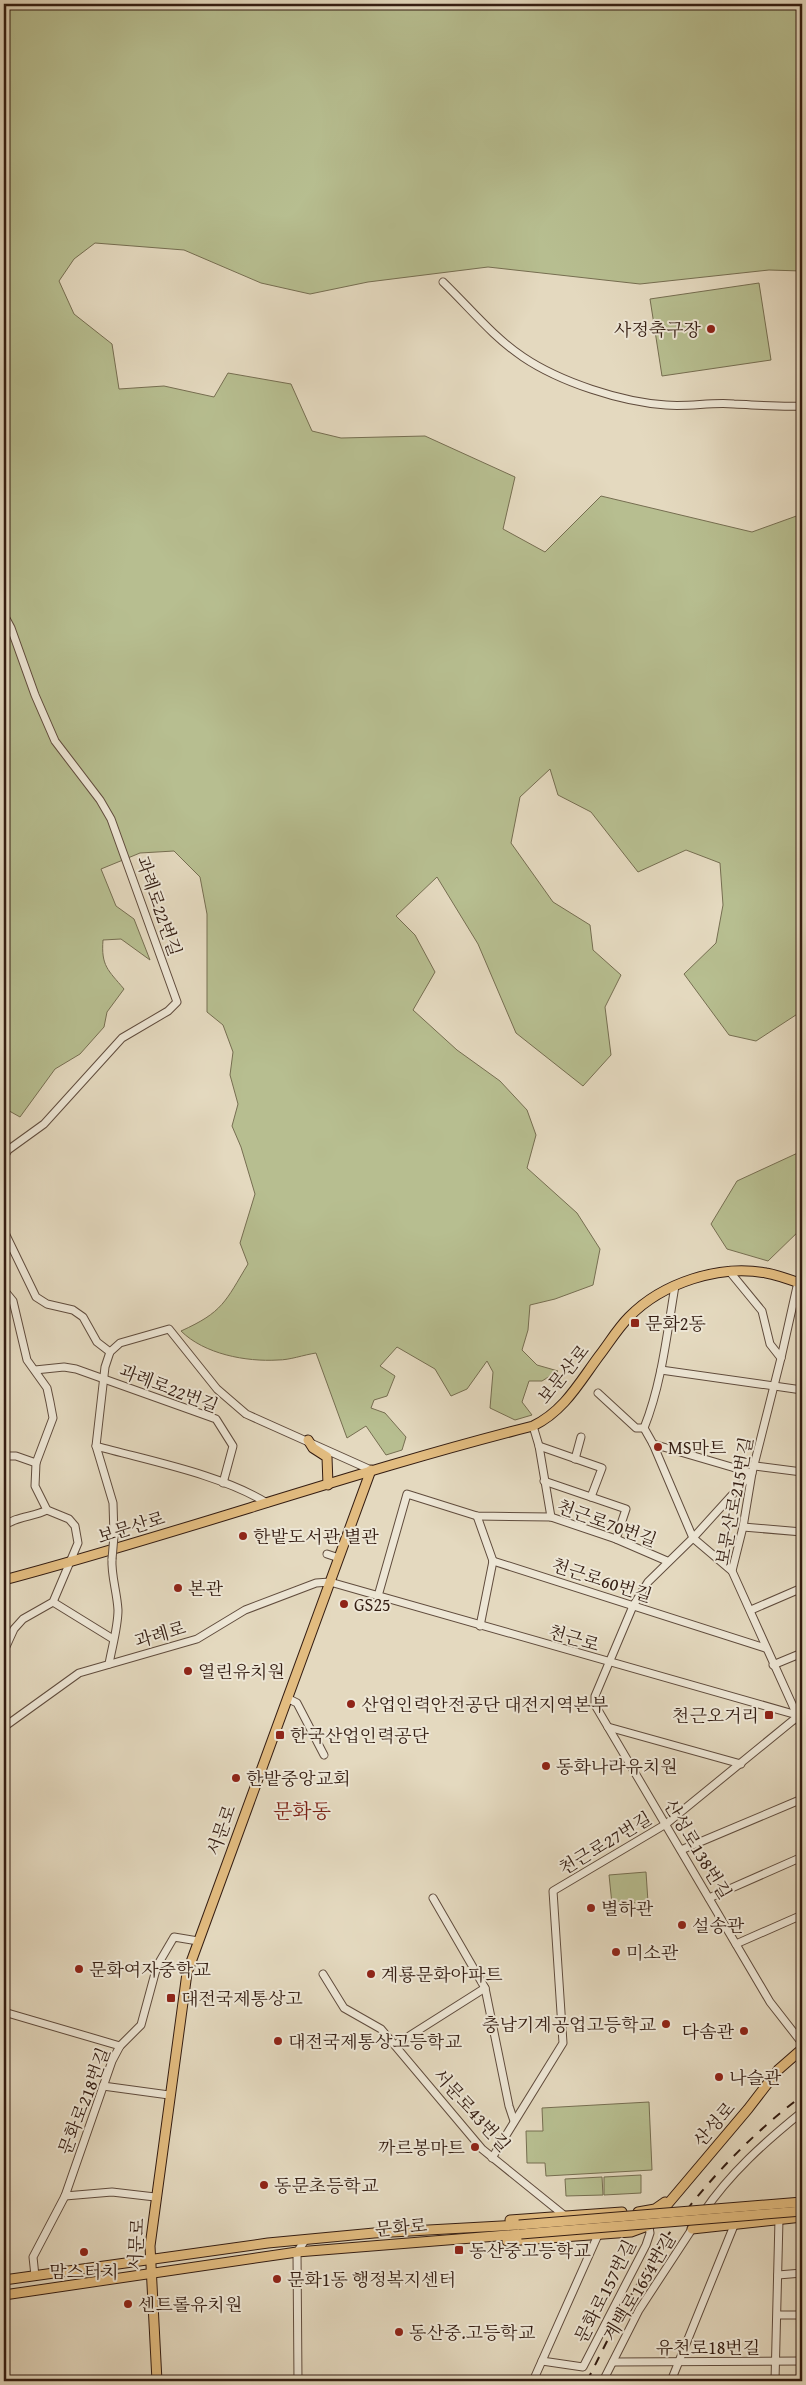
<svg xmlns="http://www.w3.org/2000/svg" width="806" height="2385" font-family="'Gentium Book Plus','Noto Serif KR',serif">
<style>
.green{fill:#b7be90;stroke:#766e51}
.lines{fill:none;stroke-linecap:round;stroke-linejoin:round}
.minor-casing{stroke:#604c3d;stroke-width:9}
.major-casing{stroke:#341d12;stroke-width:11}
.minor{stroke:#ede6d5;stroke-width:7}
.major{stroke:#e2bc80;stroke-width:9}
.rail{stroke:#341d12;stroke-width:2;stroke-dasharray:9 9;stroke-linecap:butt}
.minor-bridge-casing{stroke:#604c3d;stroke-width:9;stroke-linecap:butt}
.major-bridge-casing{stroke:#341d12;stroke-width:11;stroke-linecap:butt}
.minor-bridge{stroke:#ede6d5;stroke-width:7}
.major-bridge{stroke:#e2bc80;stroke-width:9}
.poi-dot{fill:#8f2418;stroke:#ede6d5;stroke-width:2}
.labels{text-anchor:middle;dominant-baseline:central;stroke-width:4;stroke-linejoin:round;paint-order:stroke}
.poi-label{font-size:18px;fill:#341d12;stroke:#ede6d5;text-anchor:start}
.street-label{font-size:18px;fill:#341d12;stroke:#ede6d5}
.quarter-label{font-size:20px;fill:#7a1f14;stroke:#ede6d5}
</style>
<rect width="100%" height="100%" fill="#e4d9bf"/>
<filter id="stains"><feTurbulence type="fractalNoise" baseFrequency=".004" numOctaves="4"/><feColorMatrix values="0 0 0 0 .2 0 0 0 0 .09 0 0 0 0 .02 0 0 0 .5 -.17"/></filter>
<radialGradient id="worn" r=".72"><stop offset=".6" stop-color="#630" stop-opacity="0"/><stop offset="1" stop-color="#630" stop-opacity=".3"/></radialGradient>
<g class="green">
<path d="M4,4H802V271L769,270L640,284L488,267L368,282L310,294L261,283L184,250L95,243L74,259L59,281L74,314L112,344L119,389L164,386L214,397L228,373L291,384L312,431L341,438L425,436L515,477L503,529L545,552L601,496L752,532L802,514V1011L756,1041L729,1035L684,974L716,943L723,905L720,863L686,850L638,872L591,812L558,795L550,769L520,797L511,843L553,902L590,925L593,950L621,975L605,1007L611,1055L583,1086L516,1033L478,944L437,877L396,916L415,935L435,972L413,1010L457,1050L500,1081L527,1110L536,1135L527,1168L577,1213L600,1249L593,1285L555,1299L530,1305L528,1330L522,1350L537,1365L558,1371L542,1381H529L522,1402L532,1415L515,1420L490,1408L493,1372L487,1361L467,1389L451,1396L435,1369L397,1347L380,1366L395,1376L387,1396L374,1400L371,1408L385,1413L406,1437L402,1450L386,1455L366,1426L347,1438L316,1353C303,1355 290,1360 278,1360C246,1362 204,1354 181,1331C223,1312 225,1302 248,1264L240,1243L255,1194L241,1147L232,1126L238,1104L230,1075L233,1052L223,1025L207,1012V914L200,877L174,851L140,853L101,869L116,906L134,919L150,960L121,939L103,940C101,966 108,970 124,989L107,1012L104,1027L80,1054L55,1069L20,1117L4,1108Z"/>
<path d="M759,283L771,360L662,376L650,299Z"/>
<path d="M802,1151V1228L768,1261L727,1249L711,1224L737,1181Z"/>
<path d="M646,1872L648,1902L612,1904L609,1875Z"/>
<path d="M649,2102L652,2170L546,2176L545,2163H527L526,2131H543L542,2108Z"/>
<path d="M641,2175V2193L604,2195V2177Z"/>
<path d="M602,2177L603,2195L566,2196L565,2179Z"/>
</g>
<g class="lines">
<defs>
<g id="minor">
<path d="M443,282C469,307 493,337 523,357C560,382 621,402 666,405C689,407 711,402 734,404C757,405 779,407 802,406"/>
<path d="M4,615L11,628L35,695L55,741L100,800L111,819L177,1002L168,1011L122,1038L44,1124L8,1150L4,1157"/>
<path d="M4,1231L36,1297L47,1304L73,1310L83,1317L97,1342L110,1352"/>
<path d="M730,1272L762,1311L770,1344L781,1358"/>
<path d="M4,1290L13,1301L27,1360L47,1388L50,1402L53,1418L36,1463L35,1486L47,1510L69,1519L75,1526L78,1543L53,1602L23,1619L14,1629L4,1651"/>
<path d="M35,1370L64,1367L76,1369L216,1419L233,1446L223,1483"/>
<path d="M661,1370L802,1390"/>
<path d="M598,1393L636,1428H644"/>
<path d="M533,1426L539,1446L551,1517"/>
<path d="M644,1428L653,1444L693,1538L732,1571"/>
<path d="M644,1428C662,1383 667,1333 675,1286"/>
<path d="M653,1444L752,1473L693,1538L648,1582L633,1606L595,1696V1705L770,2002L802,2043"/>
<path d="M96,1446C149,1461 220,1474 267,1503"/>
<path d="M539,1446L602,1468L591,1497"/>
<path d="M4,1456H16L36,1463"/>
<path d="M575,1459L581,1437"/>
<path d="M755,1466L802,1472"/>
<path d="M544,1481L626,1509L616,1539"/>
<path d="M477,1516L493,1561"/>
<path d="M4,1526C16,1516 34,1517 47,1510"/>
<path d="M743,1527L802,1532"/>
<path d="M114,1536L113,1503L96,1446L105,1367L110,1352L120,1343L169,1329L217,1389L246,1414L371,1470"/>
<path d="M327,1554L339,1558"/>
<path d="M493,1561L765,1648"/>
<path d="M378,1596L407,1494L477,1516L551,1517L616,1539L667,1561"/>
<path d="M53,1602L113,1639"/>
<path d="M751,1610L802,1588"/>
<path d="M480,1626L493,1561"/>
<path d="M109,1664C112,1647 118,1627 118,1610C117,1592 111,1575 112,1559"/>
<path d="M773,1665L802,1653"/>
<path d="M287,1698L297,1703L324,1755"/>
<path d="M797,1715L732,1571L743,1527L752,1473L781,1358L798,1282"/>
<path d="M4,1727L79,1673L197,1639L245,1610L316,1583L330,1582L797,1715L802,1729"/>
<path d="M608,1727L741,1764"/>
<path d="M681,1850L802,1799"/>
<path d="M433,1898L485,1988L509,2106L514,2121"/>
<path d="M709,1898L802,1857"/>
<path d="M736,1944L802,1915"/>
<path d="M323,1974L344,2008L381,2029L482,2149L565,2216"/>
<path d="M4,2012L120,2046"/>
<path d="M395,2045L485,1988"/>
<path d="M103,2086L169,2095"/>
<path d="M492,2158L563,2043L553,1891L666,1824L802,1713"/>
<path d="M65,2196L112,2192L155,2197"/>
<path d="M703,2213C730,2173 765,2142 802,2112"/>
<path d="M778,2275L802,2273"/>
<path d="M35,2276L33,2257L65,2196L112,2061L120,2046L141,2025L157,1966L174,1937L198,1941"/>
<path d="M778,2315H802"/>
<path d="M542,2361L583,2367L646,2245L650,2233L648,2221"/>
<path d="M613,2362L802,2361"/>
<path d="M298,2381L297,2252L306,2239"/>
<path d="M533,2381L598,2235"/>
<path d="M603,2381L639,2310L694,2226"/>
<path d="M671,2381L735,2223"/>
<path d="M775,2381L779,2219"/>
</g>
<g id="major">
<path d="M308,1440L313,1448L327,1457L328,1485"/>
<path d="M4,1580C181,1533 355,1471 533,1426C564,1411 579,1383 599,1356C609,1343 618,1328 629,1317C662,1283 720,1264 766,1273C778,1275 791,1280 802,1284"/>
<path d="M638,2212L655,2209L665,2202"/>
<path d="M510,2220L622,2212"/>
<path d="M692,2229L802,2217"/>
<path d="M507,2241L631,2232L650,2225L748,2109L778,2070L802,2049"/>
<path d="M4,2280L268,2243L374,2233L519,2225"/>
<path d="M4,2295L297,2252L521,2234"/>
<path d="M157,2381L150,2246L187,1973L371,1470"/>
</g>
</defs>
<use href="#minor" class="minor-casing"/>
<use href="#major" class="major-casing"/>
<use href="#minor" class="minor"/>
<use href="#major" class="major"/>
<path class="rail" d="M587,2381C612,2332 636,2280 668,2235C705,2183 751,2134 802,2096"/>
<defs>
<path id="minor-bridge" d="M112,1559L114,1536"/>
<g id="major-bridge">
<path d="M519,2225L802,2202"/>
<path d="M521,2234L802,2211"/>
</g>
</defs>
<use href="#minor-bridge" class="minor-bridge-casing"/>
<use href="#major-bridge" class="major-bridge-casing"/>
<use href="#minor-bridge" class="minor-bridge"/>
<use href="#major-bridge" class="major-bridge"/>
</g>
<g class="poi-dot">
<circle cx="711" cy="329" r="5"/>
<rect x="630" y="1318" width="10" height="10" rx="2.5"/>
<circle cx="658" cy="1447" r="5"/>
<circle cx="243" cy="1536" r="5"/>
<circle cx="178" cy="1588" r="5"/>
<circle cx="344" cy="1604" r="5"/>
<circle cx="188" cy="1671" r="5"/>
<circle cx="351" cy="1704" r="5"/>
<rect x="764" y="1710" width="10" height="10" rx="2.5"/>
<rect x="275" y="1730" width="10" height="10" rx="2.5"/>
<circle cx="546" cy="1766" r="5"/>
<circle cx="236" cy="1778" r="5"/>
<circle cx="591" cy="1908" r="5"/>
<circle cx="682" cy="1925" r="5"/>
<circle cx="616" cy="1952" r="5"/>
<circle cx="79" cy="1969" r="5"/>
<circle cx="371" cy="1974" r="5"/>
<rect x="166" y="1993" width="10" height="10" rx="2.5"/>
<circle cx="666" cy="2024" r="5"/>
<circle cx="744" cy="2031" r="5"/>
<circle cx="278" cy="2041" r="5"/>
<circle cx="719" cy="2077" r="5"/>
<circle cx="475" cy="2147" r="5"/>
<circle cx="264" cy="2185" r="5"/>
<rect x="454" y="2245" width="10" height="10" rx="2.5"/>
<circle cx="84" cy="2252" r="5"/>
<circle cx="277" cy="2279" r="5"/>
<circle cx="128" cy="2304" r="5"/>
<circle cx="399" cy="2332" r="5"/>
</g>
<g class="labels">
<g class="poi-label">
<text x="701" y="329" text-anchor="end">사정축구장</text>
<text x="645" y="1323">문화2동</text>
<text x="668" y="1447">MS마트</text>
<text x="253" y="1536">한밭도서관 별관</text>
<text x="188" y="1588">본관</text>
<text x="354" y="1604">GS25</text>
<text x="198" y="1671">열린유치원</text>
<text x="361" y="1704">산업인력안전공단 대전지역본부</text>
<text x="759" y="1715" text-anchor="end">천근오거리</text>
<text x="290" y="1735">한국산업인력공단</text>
<text x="556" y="1766">동화나라유치원</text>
<text x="246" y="1778">한밭중앙교회</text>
<text x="601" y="1908">별하관</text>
<text x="692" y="1925">설송관</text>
<text x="626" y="1952">미소관</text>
<text x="89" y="1969">문화여자중학교</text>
<text x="381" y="1974">계룡문화아파트</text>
<text x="181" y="1998">대전국제통상고</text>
<text x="656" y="2024" text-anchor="end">충남기계공업고등학교</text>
<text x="734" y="2031" text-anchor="end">다솜관</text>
<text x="288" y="2041">대전국제통상고등학교</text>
<text x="729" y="2077">나슬관</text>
<text x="465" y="2147" text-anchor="end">까르봉마트</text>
<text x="274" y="2185">동문초등학교</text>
<text x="469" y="2250">동산중고등학교</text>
<text x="84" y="2271" text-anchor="middle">맘스터치</text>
<text x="287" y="2279">문화1동 행정복지센터</text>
<text x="138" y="2304">센트롤유치원</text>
<text x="409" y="2332">동산중.고등학교</text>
</g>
<g class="street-label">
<text transform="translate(159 906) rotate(71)">과례로22번길</text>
<text transform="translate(563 1374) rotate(-51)">보문산로</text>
<text transform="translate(169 1388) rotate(21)">과례로22번길</text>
<text transform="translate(734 1501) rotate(-79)">보문산로215번길</text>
<text transform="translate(607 1523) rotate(20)">천근로70번길</text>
<text transform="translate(131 1527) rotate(-17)">보문산로</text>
<text transform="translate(602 1580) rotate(18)">천근로60번길</text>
<text transform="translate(160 1634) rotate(-16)">과례로</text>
<text transform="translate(574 1638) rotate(16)">천근로</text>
<text transform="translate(221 1830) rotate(-70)">서문로</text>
<text transform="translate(605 1843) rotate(-31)">천근로27번길</text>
<text transform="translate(698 1849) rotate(59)">산성로138번길</text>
<text transform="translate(84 2101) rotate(-69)">문화로218번길</text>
<text transform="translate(472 2110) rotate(48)">서문로43번길</text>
<text transform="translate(714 2124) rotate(-49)">산성로</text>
<text transform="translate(401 2227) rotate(-5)">문화로</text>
<text transform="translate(136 2244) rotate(-87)">서문로</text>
<text transform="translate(639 2287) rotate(-59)">계백로1654번길</text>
<text transform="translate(605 2291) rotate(-63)">문화로157번길</text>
<text x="708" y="2347">유천로18번길</text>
</g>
<g class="quarter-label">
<text x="302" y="1810">문화동</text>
</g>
</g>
<rect width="806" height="2385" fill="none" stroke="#e4d9bf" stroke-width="20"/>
<rect x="5" y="5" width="796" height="2375" fill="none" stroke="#341d12" stroke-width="2.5"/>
<rect x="10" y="10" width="786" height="2365" fill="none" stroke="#341d12"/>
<rect width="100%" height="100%" filter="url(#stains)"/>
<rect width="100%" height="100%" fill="url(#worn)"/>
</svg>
